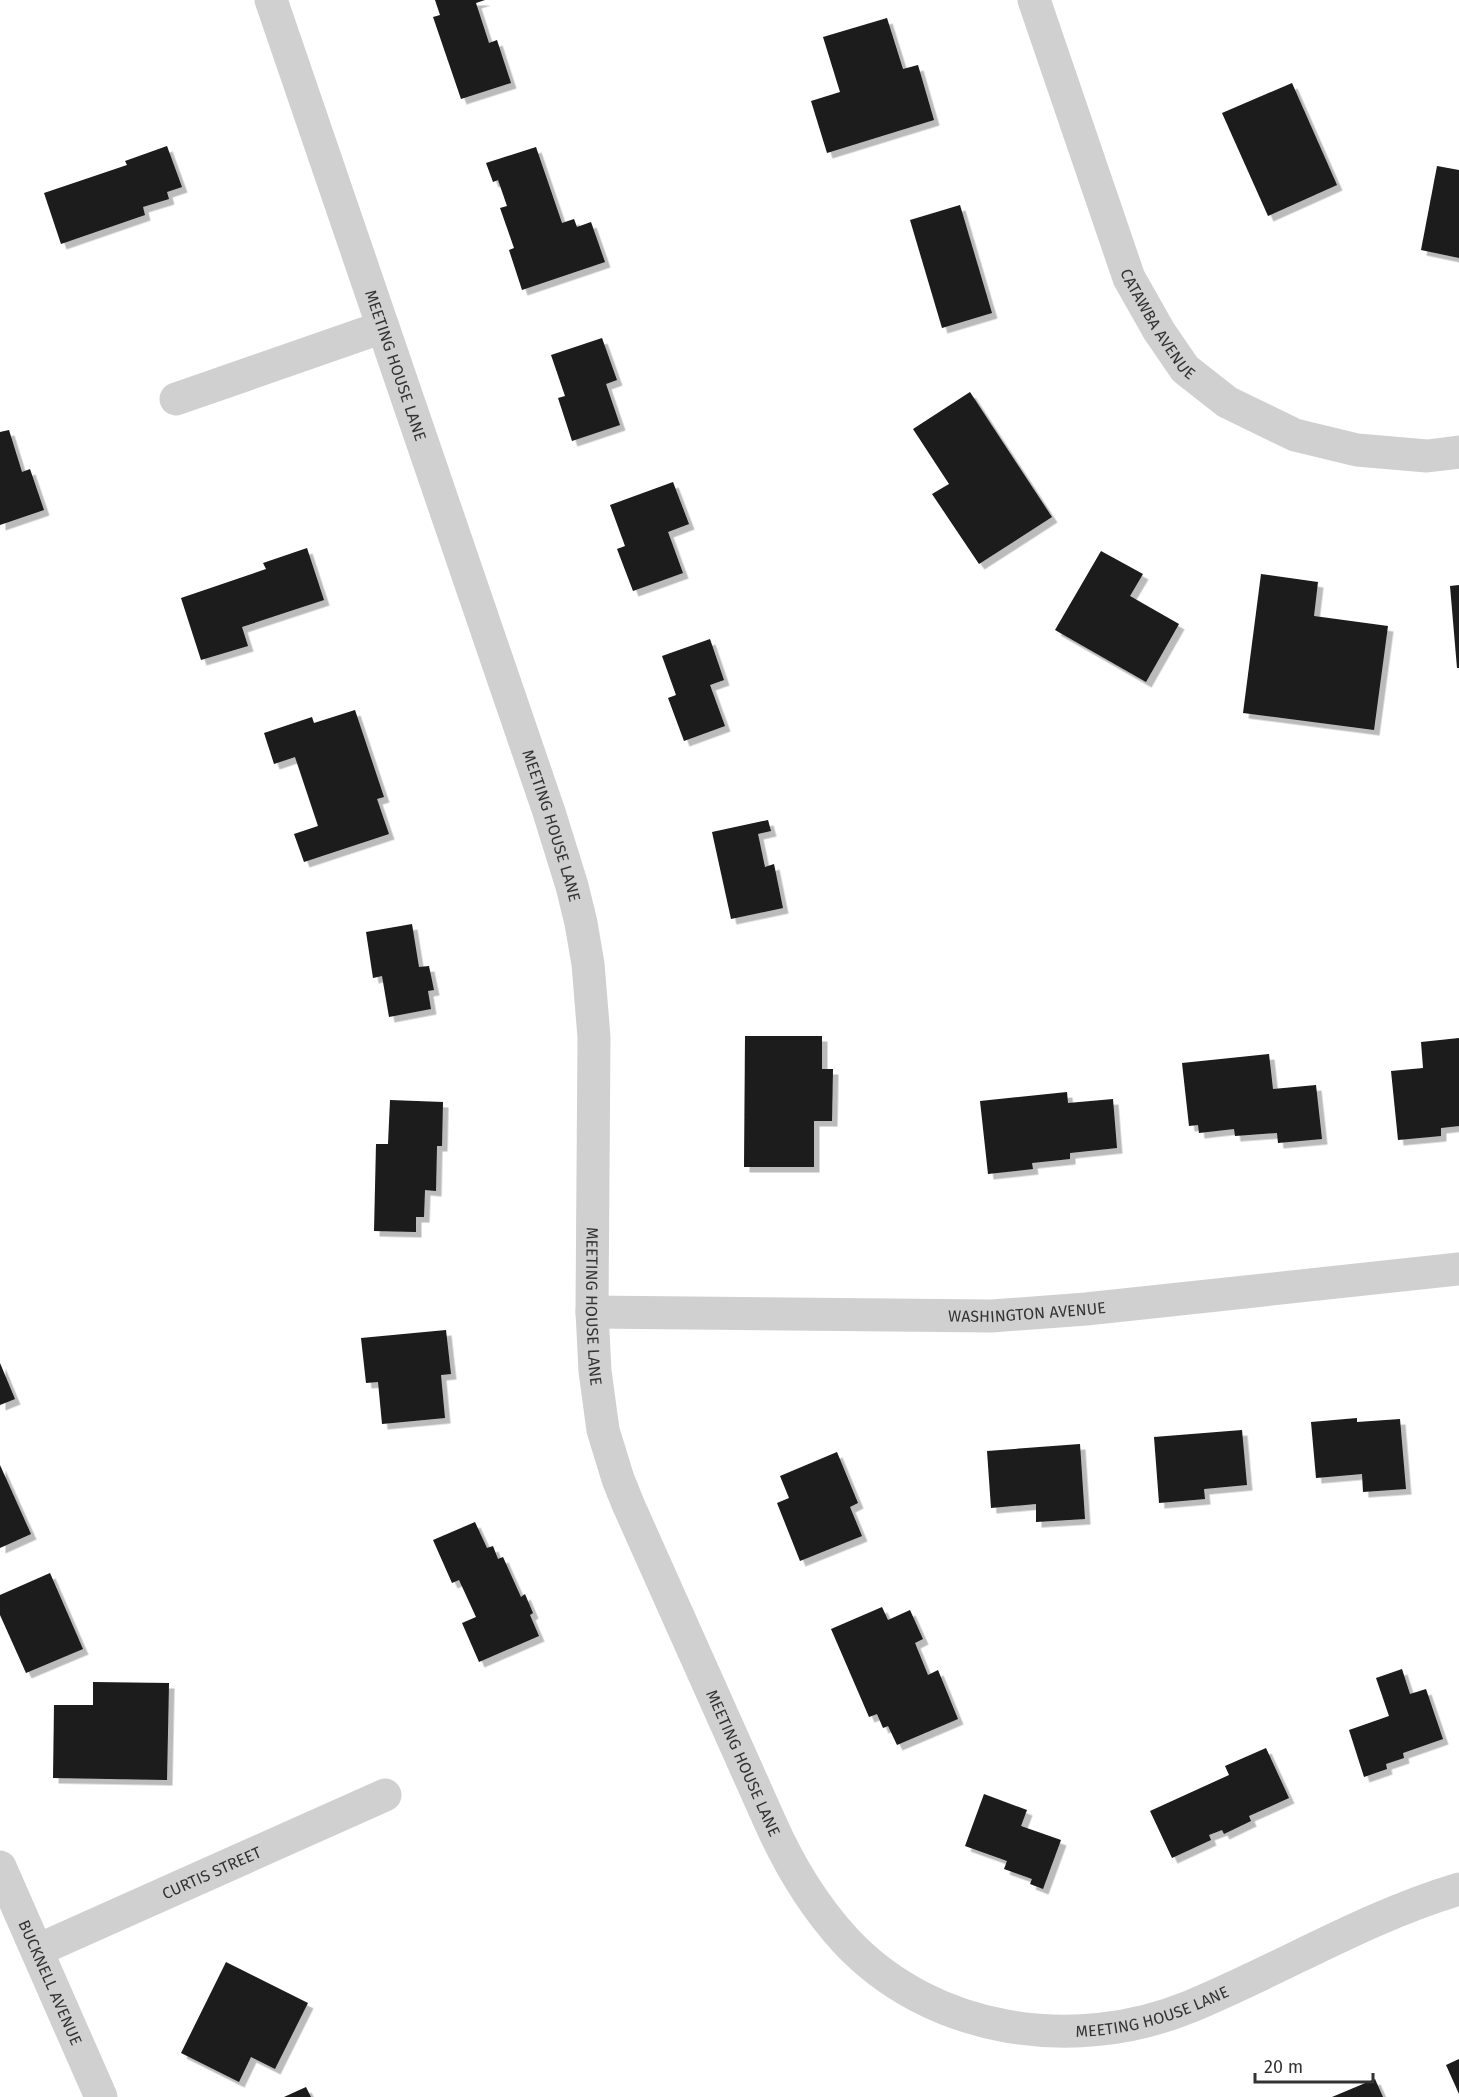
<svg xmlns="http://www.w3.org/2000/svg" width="1459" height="2097" font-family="'Fira Sans',sans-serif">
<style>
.building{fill:#1a1a1a;filter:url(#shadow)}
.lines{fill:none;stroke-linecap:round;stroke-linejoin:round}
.minor{stroke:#d0d0d0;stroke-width:33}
.labels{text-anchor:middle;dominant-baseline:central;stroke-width:6;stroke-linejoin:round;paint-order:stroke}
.street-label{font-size:16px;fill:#333;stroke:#fff}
</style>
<defs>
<filter id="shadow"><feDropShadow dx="5.5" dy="5.5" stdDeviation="0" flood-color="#0004"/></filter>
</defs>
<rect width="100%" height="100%" fill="#fff"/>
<g class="building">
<path d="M435,0H485L476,3L489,43L497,40L511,83L461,99L433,17L440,15Z"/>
<path d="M887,18L903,69L918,65L934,120L827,153L811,101L840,92L823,37Z"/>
<path d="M1292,83L1337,185L1268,216L1222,113Z"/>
<path d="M167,146L182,187L167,192L169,199L143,207L145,215L61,244L44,193L127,165L125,161Z"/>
<path d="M536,147L562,223L574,219L577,227L591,222L605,262L522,290L509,250L514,248L500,208L507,206L498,180L493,182L486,163Z"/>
<path d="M1437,166L1459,170V258L1421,250Z"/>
<path d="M960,205L992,313L942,328L910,220Z"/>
<path d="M602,338L617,380L606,384L620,425L572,441L558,398L565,396L551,355Z"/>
<path d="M970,392L1052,517L979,564L932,494L949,484L913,429Z"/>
<path d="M9,430L22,472L30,469L44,510L0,525V432Z"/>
<path d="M673,482L689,524L668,532L683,573L633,591L617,549L625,546L610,505Z"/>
<path d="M307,548L324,600L242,627L248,646L201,660L181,598L266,569L263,563Z"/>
<path d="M1101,551L1143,574L1130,596L1179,624L1146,682L1055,630Z"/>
<path d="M1261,574L1318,582L1314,616L1388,626L1374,730L1243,713Z"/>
<path d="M1459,585V668H1457L1450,586Z"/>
<path d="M710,639L724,680L710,685L725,726L684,741L668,698L676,695L662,656Z"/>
<path d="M355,710L384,797L377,799L389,834L304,862L294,834L318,826L295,757L274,764L264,733L312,717L314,723Z"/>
<path d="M768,820L771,831L758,834L765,867L774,864L783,908L731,919L712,832Z"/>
<path d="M412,924L419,967L429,966L434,990L428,991L431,1009L389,1017L382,976L373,978L366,932Z"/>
<path d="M745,1036H822V1069H833L832,1121H814V1167H744Z"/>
<path d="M1459,1038V1126L1441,1128V1136L1398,1140L1391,1071L1423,1068L1421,1042Z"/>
<path d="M1269,1054L1273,1089L1316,1085L1322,1139L1278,1143L1277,1133L1235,1136L1234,1129L1199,1133L1198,1125L1189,1126L1182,1063Z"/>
<path d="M1067,1092L1068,1103L1113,1099L1117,1148L1070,1153V1159L1032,1163L1033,1169L988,1174L980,1101Z"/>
<path d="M390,1100L443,1102L442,1146H437L436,1191L425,1190L424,1217H416V1232L374,1231L376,1144H388Z"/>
<path d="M446,1330L451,1374L441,1375L445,1418L382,1424L378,1382L366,1383L361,1338Z"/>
<path d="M0,1363L15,1399L0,1405Z"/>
<path d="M1357,1418V1422L1400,1419L1406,1489L1363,1492L1362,1474L1316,1478L1311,1422Z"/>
<path d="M1242,1430L1247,1485L1204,1489L1205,1499L1159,1503L1154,1437Z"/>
<path d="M1080,1444L1085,1519L1036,1522V1504L991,1508L987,1451Z"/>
<path d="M837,1452L858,1503L850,1507L862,1536L800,1561L777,1503L789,1498L780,1476Z"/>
<path d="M0,1465L31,1534L0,1548Z"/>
<path d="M475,1522L487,1548L493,1546L498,1559L503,1557L521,1597L525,1594L533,1613L530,1615L539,1636L479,1662L462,1623L476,1617L459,1580L452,1583L433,1540Z"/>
<path d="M50,1573L83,1649L26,1673L0,1615V1595Z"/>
<path d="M882,1607L888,1620L910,1610L923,1639L915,1643L928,1675L938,1670L958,1719L897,1745L888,1726L883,1728L877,1714L869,1717L831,1629Z"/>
<path d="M1402,1669L1410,1694L1426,1689L1443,1739L1403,1753L1404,1758L1386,1764L1387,1769L1364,1777L1349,1730L1389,1716L1376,1678Z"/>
<path d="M93,1682L169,1683L167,1780L53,1778L54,1705H93Z"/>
<path d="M1266,1748L1289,1798L1249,1816L1251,1821L1224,1834L1222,1830L1209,1835L1211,1840L1172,1858L1150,1811L1229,1775L1225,1766Z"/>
<path d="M984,1794L1027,1810L1021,1826L1061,1840L1043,1889L1030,1884L1032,1879L1004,1869L1007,1861L965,1846Z"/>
<path d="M226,1962L308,2003L275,2069L251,2057L239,2082L181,2053Z"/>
<path d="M1459,2059V2094L1446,2065Z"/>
<path d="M1375,2079L1383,2097H1332L1363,2084Z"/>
<path d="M306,2087L311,2097H284Z"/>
</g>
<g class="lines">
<g class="minor">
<path id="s1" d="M271,0L549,812L572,886L581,923L588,964L594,1037L592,1312L595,1371L603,1430L618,1479L628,1504L770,1822C789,1865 812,1904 845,1940C931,2033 1074,2054 1189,2007C1279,1970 1365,1917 1459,1889"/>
<path id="s2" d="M1034,0L1129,278L1159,331L1185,369L1227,402L1295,435L1357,450L1427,456L1459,452"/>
<path d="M176,399L383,327"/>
<path id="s3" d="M592,1312L992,1316L1086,1309L1459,1269"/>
<path id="s4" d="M0,1867L101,2097"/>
<path id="s5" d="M38,1950L385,1795"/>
</g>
</g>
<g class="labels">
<g class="street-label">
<text stroke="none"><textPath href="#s2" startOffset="348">CATAWBA AVENUE</textPath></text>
<text stroke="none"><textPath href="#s1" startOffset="386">MEETING HOUSE LANE</textPath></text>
<text stroke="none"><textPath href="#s1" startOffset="872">MEETING HOUSE LANE</textPath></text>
<text stroke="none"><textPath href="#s1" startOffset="1358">MEETING HOUSE LANE</textPath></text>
<text stroke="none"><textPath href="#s3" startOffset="435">WASHINGTON AVENUE</textPath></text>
<text stroke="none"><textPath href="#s1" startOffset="1844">MEETING HOUSE LANE</textPath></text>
<text stroke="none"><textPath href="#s5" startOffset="190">CURTIS STREET</textPath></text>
<text stroke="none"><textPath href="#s4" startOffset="126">BUCKNELL AVENUE</textPath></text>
<text stroke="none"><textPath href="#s1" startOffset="2384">MEETING HOUSE LANE</textPath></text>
</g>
</g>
<path d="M1255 2073v9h118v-9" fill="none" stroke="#333333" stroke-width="3"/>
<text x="1264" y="2073" font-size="18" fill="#333333" stroke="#ffffff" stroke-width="4.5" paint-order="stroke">20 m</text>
</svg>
